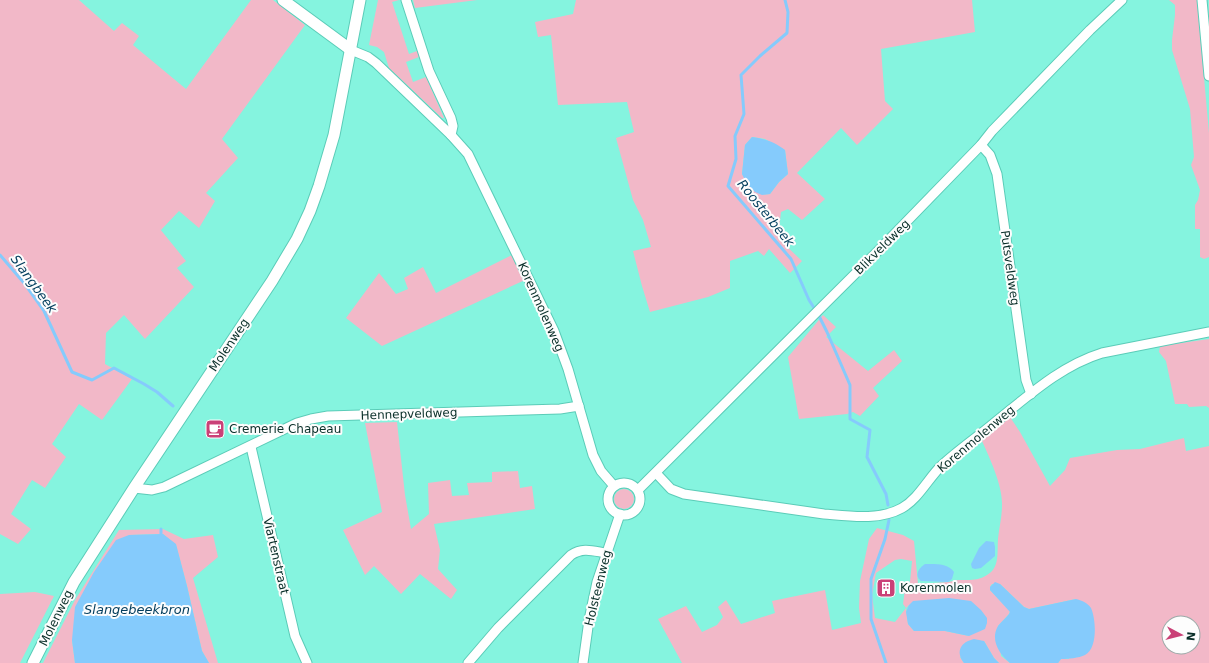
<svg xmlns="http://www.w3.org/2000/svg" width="1209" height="663" font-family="'DejaVu Sans',sans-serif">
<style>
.green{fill:#f2b8c8;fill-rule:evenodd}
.water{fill:#85cbfc}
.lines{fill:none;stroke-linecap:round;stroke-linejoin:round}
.stream{stroke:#85cbfc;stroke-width:3}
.minor-casing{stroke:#5bccb8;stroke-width:11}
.tertiary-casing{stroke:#5bccb8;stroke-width:13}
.minor{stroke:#fff;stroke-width:9}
.tertiary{stroke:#fff;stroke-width:11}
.labels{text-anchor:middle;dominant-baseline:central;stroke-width:4;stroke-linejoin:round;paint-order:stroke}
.street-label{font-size:12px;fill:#082e28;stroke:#fdfdfd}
.poi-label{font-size:12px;fill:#082e28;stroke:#fdfdfd;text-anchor:start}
.water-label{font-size:13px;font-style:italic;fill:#023d5d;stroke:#fdfdfd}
</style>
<rect width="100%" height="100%" fill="#85f4df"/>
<g class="green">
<path d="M0,0H79L114,31L122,23L139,36L133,45L186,89L251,0H273L305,25L222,139L238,158L206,193L215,201L199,228L179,211L161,230L160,229L186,261L177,268L194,287L145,339L124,315L106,333L105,364L132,379L102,420L79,404L52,444L66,457L45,488L32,480L11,514L31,529L18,544L0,534Z"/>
<path d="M378,0H399L392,2L409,54L417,51L419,57L406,62L413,82L426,77L444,118H442L389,68L384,52L377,47L369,45Z"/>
<path d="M413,0H477L415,8Z"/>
<path d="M576,0H972L975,32L881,49L885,101L893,109L857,145L841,128L797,173L825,199L802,220L788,209L781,212L778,238L802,261L790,273L769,249L764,256L758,251L730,261V288L708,297L650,312L642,286L633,251L651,247L643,220L633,200L616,138L634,132L627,102L558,105L551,35L538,37L535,22L573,14ZM752,137L765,139L785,150L788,174L779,182L770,194C754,196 750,186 742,174L745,145Z"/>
<path d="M1169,0H1197L1209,133V257L1204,259L1200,257V229H1195V205L1198,200L1200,190L1191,165L1194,157L1190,109L1172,50V40L1175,15V5Z"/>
<path d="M512,255L525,280L382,346L346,318L379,273L396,294L408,289L404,278L423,267L436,293Z"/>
<path d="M823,315L836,327L826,337L868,371L894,350L902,361L873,388L879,396L860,416L853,412L847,414L799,419L788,357Z"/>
<path d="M1209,339V408L1206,406L1189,407L1187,404H1175L1166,361L1159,352L1160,346Z"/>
<path d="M1010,417L1020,432L1050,486L1065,470L1070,458L1117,450L1140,449L1184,438L1186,451L1209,446V663H1058L1061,659H1069L1076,599L1029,609L1024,607L1000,584H992L990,587V590L1010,611L1009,614L998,626L1001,656L1010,663H999L994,658L984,641L960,657L964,663H682L658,619L686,606L702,632L717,625L723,617L718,607L726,600L741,624L775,613L772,601L825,590L832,630L861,623L859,608L860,581L869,539L877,528L903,535L914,541L918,584L949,582C962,577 973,584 987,575C1000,568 997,552 998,539C999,528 1002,517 1002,506C1003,486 990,459 982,441ZM901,559L912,561L910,582L905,589L903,604L906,608L895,622L875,618L872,595L876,573L895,560ZM909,605L969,636L945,631H914L908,624L906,608ZM1169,623H1193V647H1169Z"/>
<path d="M397,422L405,495L411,529L429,514L428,483L450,480L452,496L469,495L467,483L492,482V472L518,471L520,488L532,486L535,509L434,524L440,550L438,569L457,590L451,599L420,574L401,594L374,566L365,575L343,530L382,512L365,423Z"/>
<circle cx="624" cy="499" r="10"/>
<path d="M163,529L184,539L213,535L218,557L193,578L218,663H209L202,651L187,586L176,545L163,534L129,535L72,640L75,663H43L75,600L119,530Z"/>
<path d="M35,592L54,596L20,663H0V594Z"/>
</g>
<g class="water">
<path d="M752,137C765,139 775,142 785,150L788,174L779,182L770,194L762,195L755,192L747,184L742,174L745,145Z"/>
<path d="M163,534L176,544L187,586L202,651L209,663H75L72,640L75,607L94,572L116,540L129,535Z"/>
<path d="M986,541L994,542L995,547V556L981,568L975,569L972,568L971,564L979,548Z"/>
<path d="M925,564C935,564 948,563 954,572L952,579L948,582L921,581C914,575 919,568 925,564Z"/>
<path d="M995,582L1000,584L1024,607L1029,609L1076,599C1081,600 1088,603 1091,608C1096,619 1098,648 1085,655C1079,658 1068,659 1061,659L1058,663H1010C999,654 990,640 998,626C1001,622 1006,618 1009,614L1010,612L990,590V587Z"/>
<path d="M949,598L971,601L981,610L987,618V623L985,629L969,636L945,631H914L908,624L906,612L909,605L913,601Z"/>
<path d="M974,639L984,641L994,658L999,663H964C955,651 961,642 974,639Z"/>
</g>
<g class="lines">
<g class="stream">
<path d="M785,0L788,12L787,33L760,56L741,75L744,114L735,136L736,159L728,186L791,259L809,300L816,311"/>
<path d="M0,255L24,283L44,311L72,372L92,380L114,368L144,384L157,392L173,406"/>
<path d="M818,314L827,332L850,385V419L870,430L867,457L886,494L888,505"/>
<path d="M161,538V529"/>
<path d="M886,663L871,619V579L885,539L889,520"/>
</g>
<defs>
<g id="minor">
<path d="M406,0L429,71L451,118L453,126L451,135"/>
<path d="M1202,0L1209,76"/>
<path d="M351,50L368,57L376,63L451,135L468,154L554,331L568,369L593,455L601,471L614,486"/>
<path d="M981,145L990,155L997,174L1026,380L1031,394"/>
<path d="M251,447L295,636L307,663"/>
<path d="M656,473L671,489L684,494L824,514C848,516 879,521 902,508C918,499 928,479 941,466C957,451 976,438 993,424C1027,397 1060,366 1102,353L1209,332"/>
<circle cx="624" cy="499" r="16"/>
<path d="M134,488L152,490L164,487L297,423L311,419L328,416L560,409L579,406"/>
<path d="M638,490L879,250L981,145L992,131L1090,30L1122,0"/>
<path d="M468,663L498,628L571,555C583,547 593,551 606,553"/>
<path d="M583,663L589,620L597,582L620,514"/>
</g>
<g id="tertiary">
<path d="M283,0L351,50"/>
<path d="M33,663L74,582L134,488L272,281L297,239L310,211L319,186L334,135L360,0"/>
</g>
</defs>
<use href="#minor" class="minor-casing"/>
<use href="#tertiary" class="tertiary-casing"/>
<use href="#minor" class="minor"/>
<use href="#tertiary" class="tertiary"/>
</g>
<defs>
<symbol id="cafe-square" viewBox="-11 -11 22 22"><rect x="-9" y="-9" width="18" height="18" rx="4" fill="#ca4077" stroke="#fdfdfd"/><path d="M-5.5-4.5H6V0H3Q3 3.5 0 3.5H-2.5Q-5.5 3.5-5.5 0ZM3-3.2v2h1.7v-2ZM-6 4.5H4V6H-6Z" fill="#fff"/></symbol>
<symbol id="building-square" viewBox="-11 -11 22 22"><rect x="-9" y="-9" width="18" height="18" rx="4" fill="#ca4077" stroke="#fdfdfd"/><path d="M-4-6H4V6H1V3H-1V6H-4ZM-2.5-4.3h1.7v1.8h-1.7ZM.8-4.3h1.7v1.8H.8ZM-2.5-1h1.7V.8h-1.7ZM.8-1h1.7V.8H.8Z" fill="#fff"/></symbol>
</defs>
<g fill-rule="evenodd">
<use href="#cafe-square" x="204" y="418" width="22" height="22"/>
<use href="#building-square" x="875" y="577" width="22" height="22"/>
</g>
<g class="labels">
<g class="street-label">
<text transform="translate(882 247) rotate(-45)">Blikveldweg</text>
<text transform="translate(1010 268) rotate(82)">Putsveldweg</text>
<text transform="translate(541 307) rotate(66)">Korenmolenweg</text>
<text transform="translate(229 345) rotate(-56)">Molenweg</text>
<text transform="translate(409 414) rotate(-2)">Hennepveldweg</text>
<text transform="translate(976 439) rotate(-40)">Korenmolenweg</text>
<text transform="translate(276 556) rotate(77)">Viartenstraat</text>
<text transform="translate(598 588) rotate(-76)">Holsteenweg</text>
<text transform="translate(56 618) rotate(-64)">Molenweg</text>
</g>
<g class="poi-label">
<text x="229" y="429">Cremerie Chapeau</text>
<text x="900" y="588">Korenmolen</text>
</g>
<g class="water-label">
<text transform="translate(766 213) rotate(51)">Roosterbeek</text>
<text transform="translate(34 284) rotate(54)">Slangbeek</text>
<text x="137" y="609">Slangebeekbron</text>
</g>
</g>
<g transform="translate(1181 635) rotate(97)"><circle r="19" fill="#fdfdfd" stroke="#9baaa8"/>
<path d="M0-3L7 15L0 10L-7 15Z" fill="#ca4077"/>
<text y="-6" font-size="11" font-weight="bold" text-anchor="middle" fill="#082e28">N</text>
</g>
</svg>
